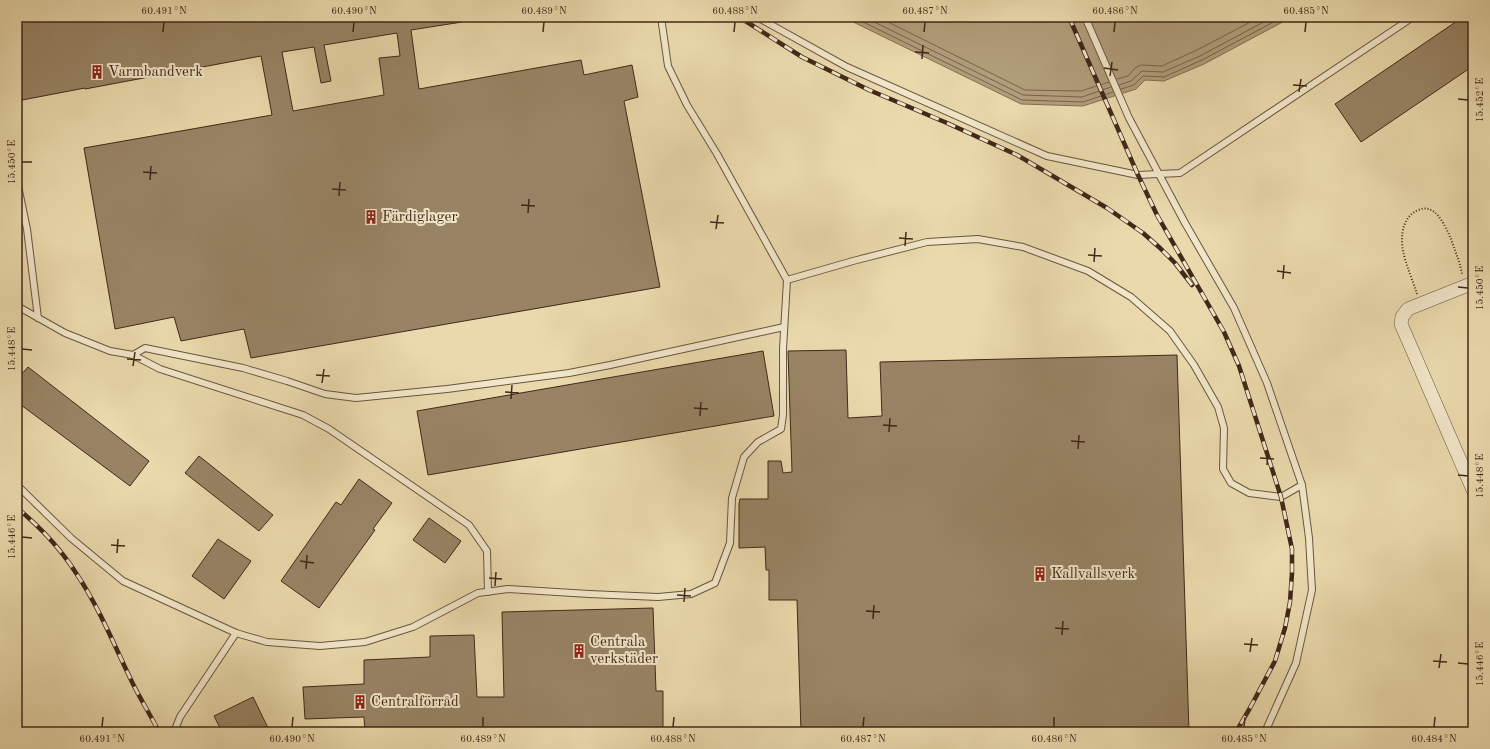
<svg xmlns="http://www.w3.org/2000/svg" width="1490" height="749" font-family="'Old Standard TT',serif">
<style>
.water{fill:#b09d7a;stroke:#846e53}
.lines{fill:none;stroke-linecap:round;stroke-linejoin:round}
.shore{stroke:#78624a;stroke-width:1}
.building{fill:#988465;stroke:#412819;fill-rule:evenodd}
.service-casing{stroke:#6b543e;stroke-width:8}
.minor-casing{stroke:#6b543e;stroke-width:14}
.path{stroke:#412819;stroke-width:2;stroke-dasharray:1 2;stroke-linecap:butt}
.service{stroke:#f1e6c9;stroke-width:6}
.minor{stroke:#f1e6c9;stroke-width:13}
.rail-casing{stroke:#412819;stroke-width:4.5}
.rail{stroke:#f1e6c9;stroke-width:3;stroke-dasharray:9;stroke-linecap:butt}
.ticks{fill:none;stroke:#412819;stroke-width:1.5}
.labels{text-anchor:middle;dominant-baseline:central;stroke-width:4;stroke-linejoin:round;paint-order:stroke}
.poi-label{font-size:15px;fill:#412819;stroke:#f1e6c9;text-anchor:start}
.neatline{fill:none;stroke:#412819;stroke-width:1.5}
.ticks-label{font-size:10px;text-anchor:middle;fill:#412819}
</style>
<rect width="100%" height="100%" fill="#e9d9ac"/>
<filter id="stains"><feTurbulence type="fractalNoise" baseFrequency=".005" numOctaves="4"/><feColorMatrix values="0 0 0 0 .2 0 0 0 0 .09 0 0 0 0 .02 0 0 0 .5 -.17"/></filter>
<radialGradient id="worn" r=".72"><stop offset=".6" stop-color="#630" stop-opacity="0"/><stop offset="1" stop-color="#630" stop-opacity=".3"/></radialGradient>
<path class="water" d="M843,17H1292L1204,64L1164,81L1145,80L1136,89L1083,106L1021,104Z"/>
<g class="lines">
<g class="shore">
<path d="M853,17L1022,100L1083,102L1113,92"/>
<path d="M864,17L1023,95L1082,97L1111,87"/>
<path d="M878,17L1025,90L1081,91L1109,82"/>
<path d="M1117,79L1128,76L1135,68L1141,65L1162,66L1197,50L1260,17"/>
<path d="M1119,85L1131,81L1142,71L1163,72L1200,56L1273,17"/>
<path d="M1121,89L1134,85L1143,76L1164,77L1202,60L1283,17"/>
</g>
</g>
<g class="building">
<path d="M17,17H461L462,22L411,30L419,89L581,60L584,75L632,65L638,97L624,101L660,287L251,358L244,329L181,341L174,317L115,329L84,148L272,115L261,56L85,89V88L17,101ZM397,33L400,56L379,58L384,95L293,111L282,52L314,47L321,83L331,81L324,45Z"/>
<path d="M1463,17H1473V66L1361,142L1335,104Z"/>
<path d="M846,350L848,418L882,416L880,362L1177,355L1189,732H801L797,600H769V570H766L765,547L739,548V504L740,499H768V461H781L783,473L792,472L788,351Z"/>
<path d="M763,351L774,416L428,475L417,411Z"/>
<path d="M28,367L149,461L130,486L17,402V371L21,375Z"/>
<path d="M199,456L273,515L259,531L185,473Z"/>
<path d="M359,479L392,503L373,529L375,530L319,608L281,581L336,502L341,505Z"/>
<path d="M429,518L461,541L445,563L413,540Z"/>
<path d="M218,539L251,561L224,599L192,576Z"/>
<path d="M653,608L656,691H663V732H365L364,717L305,719L303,687L364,684V660L430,657V636L474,635L477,697H504L502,612Z"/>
<path d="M253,697L270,732H222L214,716Z"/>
</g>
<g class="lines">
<defs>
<g id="service">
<path d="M661,17L668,66L687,105L717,154L787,280"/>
<path d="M757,17L847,67L1047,156L1138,175L1180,173L1413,17"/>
<path d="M1085,17L1129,118L1185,223L1234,308L1267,383L1302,485L1309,538L1312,590L1296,663L1265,732"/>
<path d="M17,181L27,229L38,318"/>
<path d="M17,306L65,333L110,351L133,355L160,369L303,415L329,429L469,525L487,551L488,592"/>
<path d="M133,355L145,348L243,368L287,381L325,394L356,398L447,389L569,373L610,365L784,327"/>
<path d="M17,485L71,538L123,581L236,633L267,642L320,646L365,642L413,627L478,593L508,589L589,594L658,597L691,594L715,583L730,543L732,498L744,457L758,442L781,429L783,415V349L787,280L853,261L927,242L978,239L1023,247L1088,271L1131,297L1170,331L1194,365L1218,407L1224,428L1223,469L1231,483L1249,493L1281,497L1302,485"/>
<path d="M174,732L180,717L236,633"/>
</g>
<path id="minor" d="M1473,283L1408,309L1402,317L1401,324L1473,490"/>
</defs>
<use href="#service" class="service-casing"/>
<use href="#minor" class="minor-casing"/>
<path class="path" d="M1417,294C1412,277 1402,258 1402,240C1402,229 1405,219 1413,213C1434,198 1444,224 1451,239C1455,251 1460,262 1462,274"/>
<use href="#service" class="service"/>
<use href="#minor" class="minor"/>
<defs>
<g id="rail">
<path d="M739,17L802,57L869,90L947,123L1017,155L1107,208L1143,233L1160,248L1175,263L1192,285"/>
<path d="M1069,17L1138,175L1157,215L1224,332L1239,366L1281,497L1292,549V573L1290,602L1285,628L1275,661L1250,708L1236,732"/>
<path d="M17,508C39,526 60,548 76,573C99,607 115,647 133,684C141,700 151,716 159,732"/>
</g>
</defs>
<use href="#rail" class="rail-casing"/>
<use href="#rail" class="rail"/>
</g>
<path class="ticks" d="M163,32L164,22M353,32L354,22M543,32L544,22M734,32L735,22M924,32L925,22M1114,32L1115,22M1305,32L1306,22M915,52L929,53M922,59L923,45M1104,68L1118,70M1110,76L1112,62M1293,85L1307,86M1299,92L1301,79M1458,99L1468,100M22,162H32M143,172L157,173M150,180L151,166M332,189L346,190M339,196L340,182M521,205L535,206M528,213L529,199M710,222L724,223M716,229L718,215M899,238L913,239M905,246L906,232M1088,255L1102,256M1094,262L1095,248M1277,271L1291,273M1283,279L1284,265M1458,287L1468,288M22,349L32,350M127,359L141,360M133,366L135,352M316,375L330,376M322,383L324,369M505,392L519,393M511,399L512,385M694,408L708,409M700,416L701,402M883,425L897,426M889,432L890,418M1071,441L1085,442M1078,449L1079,435M1260,458L1274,459M1267,465L1268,451M1458,475L1468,476M22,537L32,538M111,545L125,546M117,553L118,539M300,561L314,563M306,569L307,555M489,578L502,579M495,586L496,572M677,595L691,596M684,602L685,588M866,611L880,612M873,619L874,605M1055,628L1069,629M1062,635L1063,621M1244,644L1258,645M1250,652L1252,638M1433,661L1447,662M1458,663L1468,664M1439,668L1441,654M102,727L103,717M292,727L293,717M483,727V717M673,727L674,717M863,727L864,717M1054,727V717M1244,727L1245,717M1434,727L1435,717"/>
<defs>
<symbol id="building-bare" viewBox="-9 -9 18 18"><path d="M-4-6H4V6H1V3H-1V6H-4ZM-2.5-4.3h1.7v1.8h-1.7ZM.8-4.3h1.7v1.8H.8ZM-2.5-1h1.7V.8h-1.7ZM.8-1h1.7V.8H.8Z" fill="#8f2418" stroke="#f1e6c9" stroke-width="2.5" paint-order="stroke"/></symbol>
</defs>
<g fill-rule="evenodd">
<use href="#building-bare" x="87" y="62" width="20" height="20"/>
<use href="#building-bare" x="361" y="207" width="20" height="20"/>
<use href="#building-bare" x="1030" y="564" width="20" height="20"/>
<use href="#building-bare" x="569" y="641" width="20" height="20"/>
<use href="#building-bare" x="350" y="692" width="20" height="20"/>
</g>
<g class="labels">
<g class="poi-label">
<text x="108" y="72">Varmbandverk</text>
<text x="382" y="217">Färdiglager</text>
<text x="1051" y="574">Kallvallsverk</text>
<text x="590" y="642">Centrala<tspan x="590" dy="17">verkstäder</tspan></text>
<text x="371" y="702">Centralförråd</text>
</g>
</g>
<rect width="1490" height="749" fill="none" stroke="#e9d9ac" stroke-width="44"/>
<rect x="22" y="22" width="1446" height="705" class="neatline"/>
<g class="ticks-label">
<text x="164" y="14">60.491°N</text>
<text x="354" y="14">60.490°N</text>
<text x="544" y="14">60.489°N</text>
<text x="735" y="14">60.488°N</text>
<text x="925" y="14">60.487°N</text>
<text x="1115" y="14">60.486°N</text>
<text x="1306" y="14">60.485°N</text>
<text transform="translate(1479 100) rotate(-90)" y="4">15.452°E</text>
<text transform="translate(11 162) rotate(-90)" y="4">15.450°E</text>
<text transform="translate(1479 288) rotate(-90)" y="4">15.450°E</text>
<text transform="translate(11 349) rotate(-90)" y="4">15.448°E</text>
<text transform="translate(1479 476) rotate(-90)" y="4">15.448°E</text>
<text transform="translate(11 537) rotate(-90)" y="4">15.446°E</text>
<text transform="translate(1479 664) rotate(-90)" y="4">15.446°E</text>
<text x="102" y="742">60.491°N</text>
<text x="292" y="742">60.490°N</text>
<text x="483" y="742">60.489°N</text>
<text x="673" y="742">60.488°N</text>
<text x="863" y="742">60.487°N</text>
<text x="1054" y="742">60.486°N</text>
<text x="1244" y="742">60.485°N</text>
<text x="1434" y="742">60.484°N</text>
</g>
<rect width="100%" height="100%" filter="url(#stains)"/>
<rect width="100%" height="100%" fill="url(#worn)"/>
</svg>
